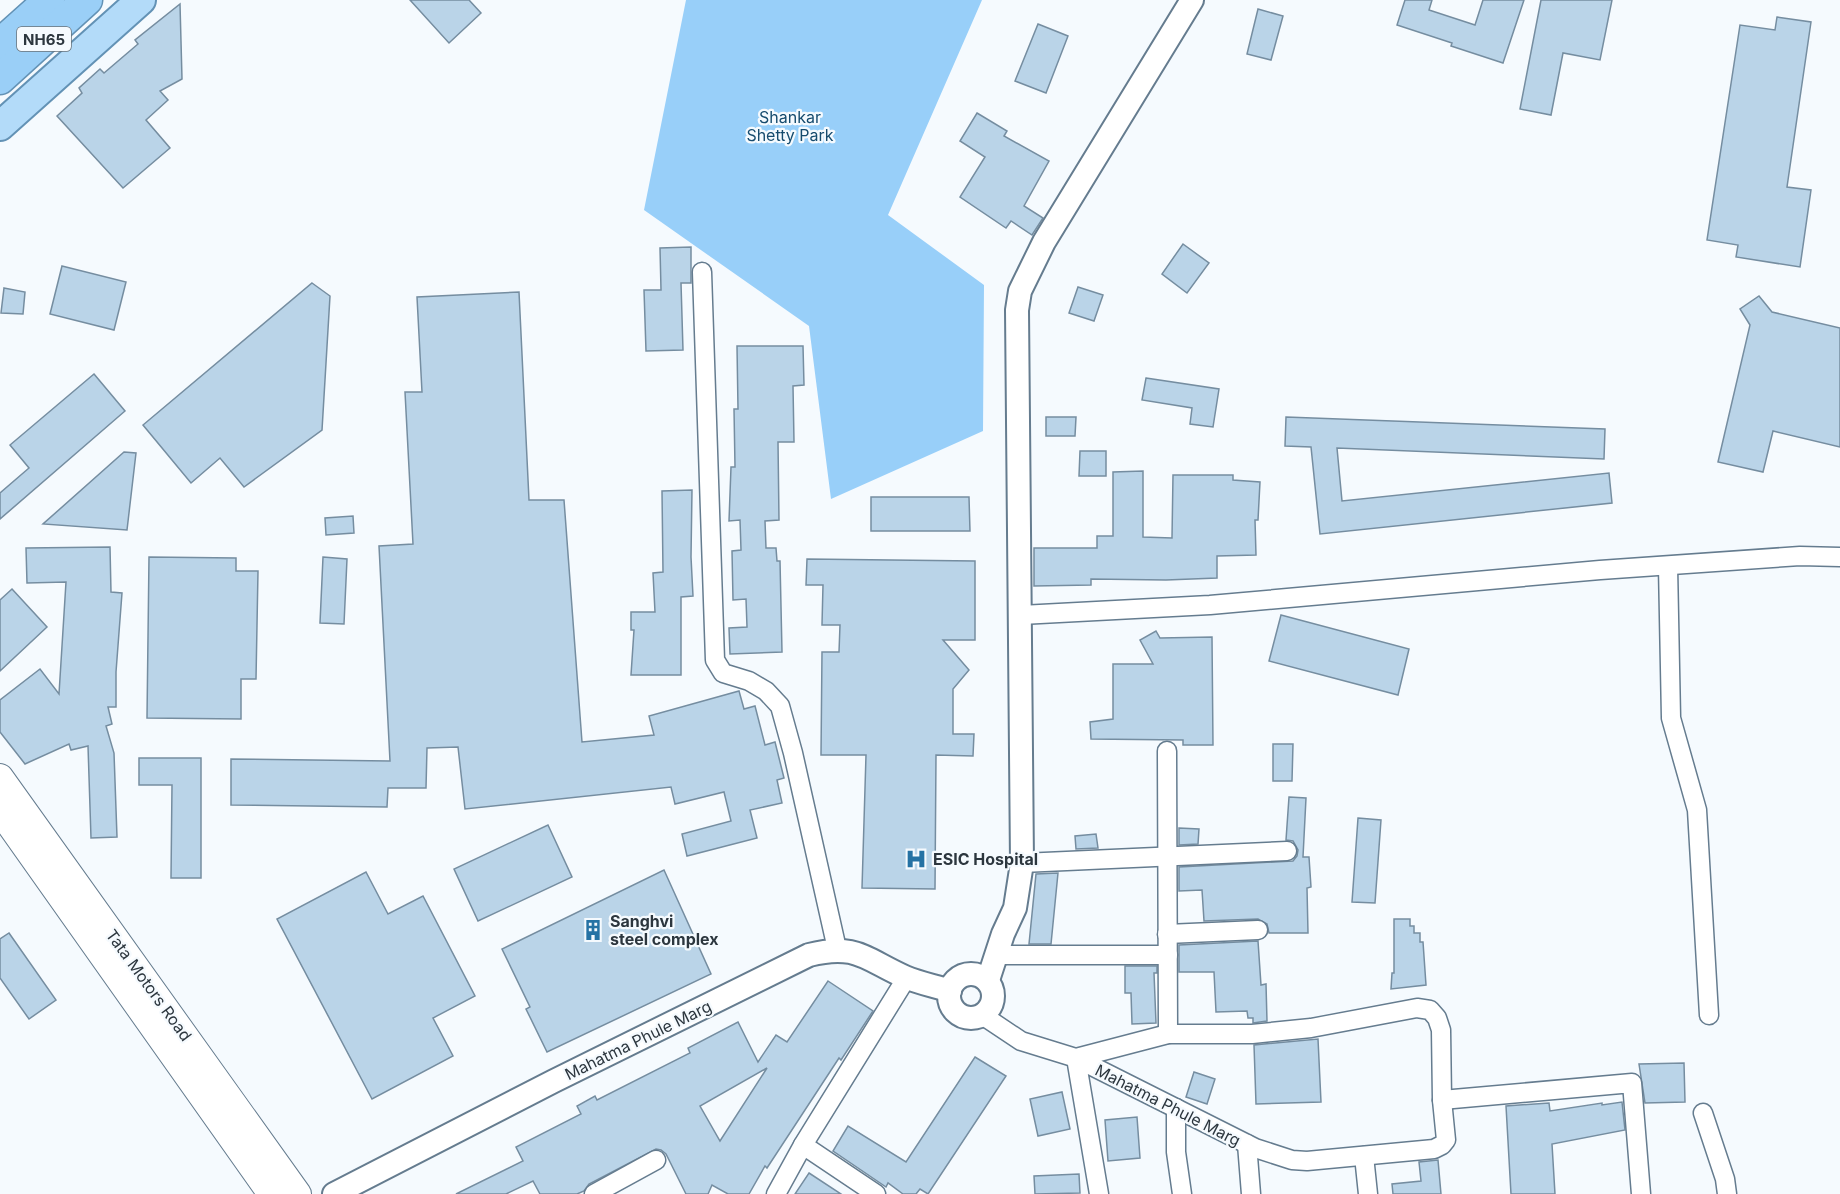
<svg xmlns="http://www.w3.org/2000/svg" width="1840" height="1194" font-family="Inter,sans-serif">
<style>
.green{fill:#98cff9}
.building{fill:#bad4e8;stroke:#758da0;stroke-width:1.5;fill-rule:evenodd}
.lines{fill:none;stroke-linecap:round;stroke-linejoin:round}
.minor-casing{stroke:#657c8f;stroke-width:21}
.tertiary-casing{stroke:#657c8f;stroke-width:26}
.secondary-casing{stroke:#657c8f;stroke-width:28}
.primary-casing{stroke:#6392b5;stroke-width:32}
.trunk-casing{stroke:#6392b5;stroke-width:33}
.minor{stroke:#fff;stroke-width:18}
.tertiary{stroke:#fff;stroke-width:22}
.secondary{stroke:#fff;stroke-width:26}
.primary{stroke:#b3dbf9;stroke-width:28}
.trunk{stroke:#9acff7;stroke-width:30}
.labels{text-anchor:middle;dominant-baseline:central;stroke-width:4.5;stroke-linejoin:round;paint-order:stroke}
.shield{fill:#f5fafe;stroke:#687178;stroke-width:1.5}
.shield-label{font-size:15px;font-weight:bold;fill:#2c363e}
.park-label{font-size:16px;fill:#154b6e;stroke:#f5fafe}
.poi-label{font-size:16px;font-weight:bold;fill:#2c363e;stroke:#f5fafe;text-anchor:start}
.street-label{font-size:16px;fill:#2c363e;stroke:#f5fafe}
</style>
<rect width="100%" height="100%" fill="#f5fafe"/>
<path class="green" d="M686,0H982L888,215L984,285L983,431L831,499L809,326L644,210Z"/>
<g class="building">
<path d="M410,0H469L481,13L449,43Z"/>
<path d="M1405,0H1432L1429,10L1475,25L1483,0H1524L1503,63L1451,46L1452,43L1397,25Z"/>
<path d="M1541,0H1612L1600,60L1563,53L1551,115L1520,109Z"/>
<path d="M180,4L182,79L160,91L168,100L146,120L170,148L123,188L57,116L82,93L79,88L100,69L104,73L138,44L135,40Z"/>
<path d="M1258,9L1283,16L1271,60L1247,54Z"/>
<path d="M1777,17L1811,22L1787,187L1811,190L1800,267L1736,257L1738,245L1707,240L1740,25L1775,30Z"/>
<path d="M1038,24L1068,36L1046,93L1015,81Z"/>
<path d="M977,113L1007,131L1004,136L1049,161L1024,206L1043,218L1032,235L1011,221L1006,228L960,197L985,157L960,141Z"/>
<path d="M1183,244L1209,263L1187,293L1162,274Z"/>
<path d="M691,247V283H681L683,350L646,351L644,290H661L660,248Z"/>
<path d="M62,266L126,282L114,330L50,314Z"/>
<path d="M312,283L330,296L322,430L244,487L220,458L191,483L143,425Z"/>
<path d="M1078,287L1103,295L1094,321L1069,313Z"/>
<path d="M4,288L25,292L23,314L1,313Z"/>
<path d="M519,292L529,500H564L582,742L654,735L649,716L739,691L744,709L755,706L765,745L775,742L784,778L777,780L782,803L750,810L757,838L687,856L682,834L731,821L724,792L675,804L671,787L465,809L458,747L427,748L426,788H388L387,807L231,805V759L390,761L379,546L413,544L405,392H422L417,297Z"/>
<path d="M1759,296L1772,312L1840,328V447L1773,431L1763,472L1718,462L1750,325L1740,309Z"/>
<path d="M737,346H803L804,385L793,386L794,442H778L779,520L765,521L766,548H776L777,561H780L782,652L730,654L729,628L747,627L746,599L733,600L732,551L741,550L740,520L729,521L731,467H735L734,409H738Z"/>
<path d="M94,374L125,411L0,519V493L29,468L10,445Z"/>
<path d="M1146,378L1219,389L1213,427L1190,424L1192,408L1142,400Z"/>
<path d="M1046,417H1076L1075,436H1046Z"/>
<path d="M1286,417L1605,429L1604,459L1337,448L1342,501L1609,473L1612,503L1320,534L1311,447L1285,446Z"/>
<path d="M1080,451H1106V476H1079Z"/>
<path d="M124,452L136,453L127,530L43,524Z"/>
<path d="M1143,471V537L1172,538L1173,475H1233V480L1260,482L1258,520H1255L1256,555L1217,556V578L1166,580L1091,579V585L1034,586V548H1097V536H1113V472Z"/>
<path d="M692,490L691,557L693,596L681,597V675H631L634,630H631V612H655L653,573L663,572L662,491Z"/>
<path d="M871,497H969L970,531H871Z"/>
<path d="M353,516L354,533L326,535L325,518Z"/>
<path d="M110,547L111,592L122,593L116,672V707H108L112,724L106,726L114,753L117,837L91,838L88,746L71,750L69,744L25,764L0,732V700L40,669L59,694L66,582L27,583L26,548Z"/>
<path d="M149,557L236,558V571H258L256,679H241V719L147,718Z"/>
<path d="M323,557L347,559L344,624L320,623Z"/>
<path d="M807,559L975,561V640H943L969,670L953,689V734H974L973,756L936,755L935,889L862,888L866,755H821L822,652H839L840,625H822L823,585H806Z"/>
<path d="M12,589L47,627L0,671V600Z"/>
<path d="M1281,615L1409,649L1398,695L1269,661Z"/>
<path d="M1156,631L1160,638L1212,637L1213,745H1183V740L1091,739L1090,722L1113,719V664H1153L1140,640Z"/>
<path d="M1273,744H1293L1292,781H1273Z"/>
<path d="M139,758H201V878H171L172,785H139Z"/>
<path d="M1289,797L1306,798L1303,857H1309L1311,887L1307,888L1308,933H1269L1267,924L1258,919L1204,921L1202,890L1179,891V867L1293,861L1297,856L1298,850L1293,841L1286,840Z"/>
<path d="M1358,818L1381,820L1375,903L1352,902Z"/>
<path d="M548,825L572,877L478,921L454,869Z"/>
<path d="M1179,828L1199,829L1198,844L1179,845Z"/>
<path d="M1096,834L1098,848L1076,849L1075,836Z"/>
<path d="M664,870L711,974L547,1052L526,1009L530,1007L502,949Z"/>
<path d="M366,872L388,914L423,896L475,996L433,1018L453,1056L372,1099L277,919Z"/>
<path d="M1058,873L1051,944H1029L1036,874Z"/>
<path d="M1394,919H1410V926H1414V933H1420V942H1423L1426,985L1391,989L1392,973H1394Z"/>
<path d="M9,933L56,1000L29,1019L0,978V939Z"/>
<path d="M1258,941L1261,985L1266,984L1267,1021L1253,1023V1018H1248L1247,1011L1216,1012L1214,972H1179V945Z"/>
<path d="M1125,966H1157V973H1154L1156,1023L1132,1024L1131,993H1125Z"/>
<path d="M828,981L873,1011L841,1060L839,1058L767,1168L765,1166L749,1194H728L712,1185L708,1194H686L666,1154L661,1150L656,1149L589,1184L584,1191L577,1194H540L533,1181L506,1194H456L523,1161L516,1147L581,1114L577,1106L595,1096L597,1100L690,1053L688,1048L738,1022L758,1062L776,1035L787,1042ZM767,1068L720,1141L700,1106Z"/>
<path d="M1318,1039L1321,1102L1256,1104L1254,1045Z"/>
<path d="M975,1057L1006,1076L928,1194L920,1189L916,1194H903L888,1183L886,1187L833,1151L848,1126L906,1162Z"/>
<path d="M1684,1063L1685,1102L1645,1103L1639,1064Z"/>
<path d="M1194,1072L1215,1079L1207,1104L1186,1097Z"/>
<path d="M1062,1092L1070,1129L1038,1136L1030,1099Z"/>
<path d="M1622,1102L1625,1130L1552,1144L1555,1194H1511L1506,1106L1549,1103L1550,1111L1602,1103V1105Z"/>
<path d="M1137,1117L1140,1158L1108,1161L1105,1120Z"/>
<path d="M1438,1160L1441,1194H1393L1392,1184L1421,1181L1419,1162Z"/>
<path d="M809,1173L841,1194H795Z"/>
<path d="M1079,1174L1080,1193L1035,1194L1034,1176Z"/>
</g>
<g class="lines">
<defs>
<g id="minor">
<path d="M702,272L715,660L723,673L749,681L766,691L780,706L793,753L837,949"/>
<path d="M1668,566L1671,718L1697,810L1709,1015"/>
<path d="M1021,615L1210,605L1600,570L1800,556L1840,557"/>
<path d="M1167,751L1168,1034"/>
<path d="M1022,863L1287,851"/>
<path d="M1167,934L1258,930"/>
<path d="M996,955H1168"/>
<path d="M982,1015L1021,1041L1076,1058L1255,1148L1292,1160L1307,1161L1434,1149L1442,1145L1446,1140L1442,1100L1441,1030L1437,1018L1430,1010L1417,1008L1311,1028L1252,1034H1168L1076,1058L1099,1194"/>
<path d="M1442,1100L1632,1083L1641,1194"/>
<path d="M1176,1108V1152L1182,1194"/>
<path d="M1703,1113L1725,1179L1727,1194"/>
<path d="M1247,1144L1251,1194"/>
<path d="M803,1145L876,1194"/>
<path d="M1364,1156L1368,1194"/>
<path d="M594,1194L656,1160"/>
<path d="M776,1194L803,1145L907,977"/>
</g>
<g id="tertiary">
<circle cx="971" cy="996" r="22"/>
<path d="M988,980L1003,934L1015,908L1022,863L1017,310L1020,291L1044,242L1192,0"/>
<path d="M334,1194L554,1081L809,955C856,943 865,959 905,977C919,983 935,986 950,991"/>
</g>
<g id="secondary">
<path d="M0,777L298,1194"/>
<path d="M0,811L271,1194"/>
</g>
<path id="primary" d="M0,126L141,0"/>
<g id="trunk">
<path d="M0,44L49,0"/>
<path d="M0,79L87,0"/>
</g>
</defs>
<use href="#minor" class="minor-casing"/>
<use href="#tertiary" class="tertiary-casing"/>
<use href="#secondary" class="secondary-casing"/>
<use href="#primary" class="primary-casing"/>
<use href="#trunk" class="trunk-casing"/>
<use href="#minor" class="minor"/>
<use href="#tertiary" class="tertiary"/>
<use href="#secondary" class="secondary"/>
<use href="#primary" class="primary"/>
<use href="#trunk" class="trunk"/>
</g>
<defs>
<symbol id="hospital-bare" viewBox="-9 -9 18 18"><path d="M-5-5h3v3.5h4V-5h3V5h-3V1.5h-4V5h-3Z" fill="#2572a4" stroke="#f5fafe" stroke-width="2.5" paint-order="stroke"/></symbol>
<symbol id="building-bare" viewBox="-9 -9 18 18"><path d="M-4-6H4V6H1V3H-1V6H-4ZM-2.5-4.3h1.7v1.8h-1.7ZM.8-4.3h1.7v1.8H.8ZM-2.5-1h1.7V.8h-1.7ZM.8-1h1.7V.8H.8Z" fill="#2572a4" stroke="#f5fafe" stroke-width="2.5" paint-order="stroke"/></symbol>
</defs>
<g fill-rule="evenodd">
<use href="#hospital-bare" x="901" y="844" width="30" height="30"/>
<use href="#building-bare" x="578" y="915" width="30" height="30"/>
</g>
<g class="labels">
<rect class="shield" x="17" y="27" width="54" height="24" rx="4.5"/>
<g class="shield-label">
<text x="44" y="39">NH65</text>
</g>
<g class="park-label">
<text x="790" y="117">Shankar<tspan x="790" dy="18">Shetty Park</tspan></text>
</g>
<g class="poi-label">
<text x="933" y="859">ESIC Hospital</text>
<text x="610" y="921">Sanghvi<tspan x="610" dy="18">steel complex</tspan></text>
</g>
<g class="street-label">
<text transform="translate(149 985) rotate(54)">Tata Motors Road</text>
<text transform="translate(638 1040) rotate(-26)">Mahatma Phule Marg</text>
<text transform="translate(1168 1105) rotate(27)">Mahatma Phule Marg</text>
</g>
</g>
</svg>
